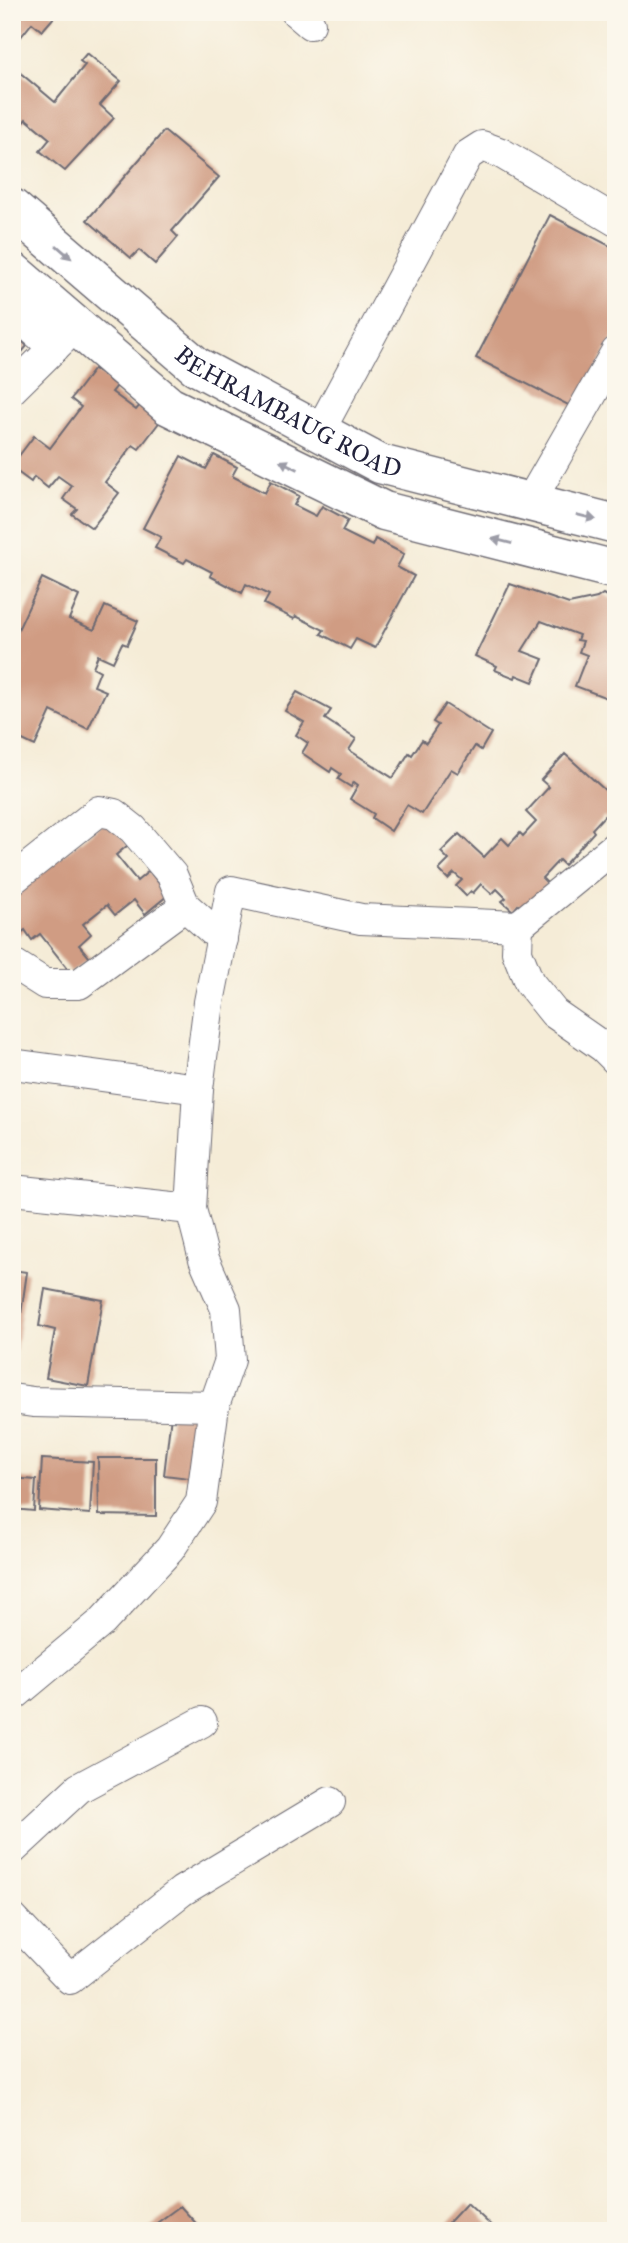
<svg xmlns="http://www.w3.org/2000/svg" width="628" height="2243" font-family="'IM FELL Great Primer',serif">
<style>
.building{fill:#d09c83}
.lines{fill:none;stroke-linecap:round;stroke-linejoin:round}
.minor-casing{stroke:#6c6972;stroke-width:32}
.primary-casing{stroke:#6c6972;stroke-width:41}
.minor{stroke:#fff;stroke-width:30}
.primary{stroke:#fff;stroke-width:38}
.oneway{fill:#9c9ca7}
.labels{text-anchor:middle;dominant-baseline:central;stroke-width:5;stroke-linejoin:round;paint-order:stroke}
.street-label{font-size:24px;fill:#22223b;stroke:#fbf7ec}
</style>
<rect width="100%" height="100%" fill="#fbf7ec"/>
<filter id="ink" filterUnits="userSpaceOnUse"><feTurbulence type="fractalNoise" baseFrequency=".0143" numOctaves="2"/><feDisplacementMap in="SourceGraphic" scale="14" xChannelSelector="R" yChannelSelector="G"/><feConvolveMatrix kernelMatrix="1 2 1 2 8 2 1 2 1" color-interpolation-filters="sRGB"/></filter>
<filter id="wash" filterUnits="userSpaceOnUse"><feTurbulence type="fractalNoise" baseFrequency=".00686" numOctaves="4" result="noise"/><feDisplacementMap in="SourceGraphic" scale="28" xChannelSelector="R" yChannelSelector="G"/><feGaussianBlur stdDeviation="1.57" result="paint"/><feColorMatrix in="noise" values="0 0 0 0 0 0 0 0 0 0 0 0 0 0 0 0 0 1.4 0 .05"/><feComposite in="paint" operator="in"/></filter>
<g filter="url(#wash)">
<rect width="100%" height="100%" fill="#f5ecd7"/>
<g id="blocks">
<g class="building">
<path d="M12,12H51L55,16L42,31L32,23L12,48Z"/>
<path d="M87,53L121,81L100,105L114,118L65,171L40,151L50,139L26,119L16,131L12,128V66L55,102L85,65L80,61Z"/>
<path d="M164,131L219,177L172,231L178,237L155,264L139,250L131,258L87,220Z"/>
<path d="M550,215L616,249V332L576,409L476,358Z"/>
<path d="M12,327L25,338L22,341L27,346L12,364Z"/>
<path d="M94,369L117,386L112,392L136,410L141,404L161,420L139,449L133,445L105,482L119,493L92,528L72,514L77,509L63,499L72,486L58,476L48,488L34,477L31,482L12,468V465L34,436L50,448L81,407L71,399Z"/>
<path d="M214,455L237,467L232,476L265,493L271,481L299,496L294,505L316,516L322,506L348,520L342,531L372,546L375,539L404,554L397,567L414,576L375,648L356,639L350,649L321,634L324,630L296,616L294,619L264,604L269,595L246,584L242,593L210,576L212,572L187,559L184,563L155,548L161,537L143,528L181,456L206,469Z"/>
<path d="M42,578L79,596L69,619L94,630L105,606L138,621L127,645L122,643L113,662L98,655L93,667L100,671L94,686L106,691L88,729L51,711L35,746L12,735V630L17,632Z"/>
<path d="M510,584L569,604L597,598L603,594L616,601L615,701L575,686L587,655L579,652L583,641L577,640L579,635L541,621L522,651L543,659L533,682L516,675L515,678L495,670L497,666L475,656Z"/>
<path d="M297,692L331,710L325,719L356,739L349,750L393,778L409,753L412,755L422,740L426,743L438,725L433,722L445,704L491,733L481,750L475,746L458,773L451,769L422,814L407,805L391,831L372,818L374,814L350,799L358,785L354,782L351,787L338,779L341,774L332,768L330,772L302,753L308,743L296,735L304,722L285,711Z"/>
<path d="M565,754L606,791L616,780V811L607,820L604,816L592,829L594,832L564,865L559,860L542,878L548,884L522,909L518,905L513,911L502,901L506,898L497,889L492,894L481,884L473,893L471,891L466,896L456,886L462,880L454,873L448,879L439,870L449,860L441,852L459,834L484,857L502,838L509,845L520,833L523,836L536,822L526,812L549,787L541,780Z"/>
<path d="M107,820L128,845L116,855L137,881L149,871L168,895L145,914L134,900L115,915L107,905L83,924L91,934L79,945L90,958L71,973L40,934L32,940L25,930L12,940V896Z"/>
<path d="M12,1270L27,1272L14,1363H12Z"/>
<path d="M45,1289L103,1300L88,1386L46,1378L55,1330L39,1326Z"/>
<path d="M171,1415L203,1418L197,1479L164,1475Z"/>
<path d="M98,1458H156V1516L99,1515Z"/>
<path d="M42,1459L93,1462L90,1514L39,1510Z"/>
<path d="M12,1478L36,1480L34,1511L12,1509Z"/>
<path d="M467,2203L497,2231H441Z"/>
<path d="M180,2206L203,2231H146Z"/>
</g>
</g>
</g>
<g filter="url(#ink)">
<use href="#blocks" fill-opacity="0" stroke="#6c6972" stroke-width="2"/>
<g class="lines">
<defs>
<g id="minor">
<path d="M296,12L310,24"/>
<path d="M12,311L54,348"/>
<path d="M12,389L76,326"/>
<path d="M319,432L468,155L482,146L501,153L616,221"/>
<path d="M530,502L616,352"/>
<path d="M12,880L99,811L114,814L133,829L172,875L185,906L222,939"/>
<path d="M518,926L517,952L529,982L554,1013L603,1047L616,1060"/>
<path d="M12,963L45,984H79L185,906"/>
<path d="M12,1064L198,1089"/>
<path d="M12,1190L191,1209"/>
<path d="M12,1399L33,1402L214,1406"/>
<path d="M12,1697L102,1622L170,1549L201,1502L214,1406L230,1360L226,1309L204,1259L191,1209L198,1089L209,1002L231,891L361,919L518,926L616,846"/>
<path d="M12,1850L79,1788L202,1722"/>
<path d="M12,1918L70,1979L182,1891L330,1802"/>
</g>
<g id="primary">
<path id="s1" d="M12,208L196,366L380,464L616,524"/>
<path d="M12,271L169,406L384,511L616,570"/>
</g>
</defs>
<use href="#minor" class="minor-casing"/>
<use href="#primary" class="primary-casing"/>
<use href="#minor" class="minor"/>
<use href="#primary" class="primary"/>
</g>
<defs><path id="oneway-solid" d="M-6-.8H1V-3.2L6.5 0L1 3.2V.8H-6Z" transform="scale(1.75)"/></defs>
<g class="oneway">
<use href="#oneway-solid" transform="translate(64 252) rotate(41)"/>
<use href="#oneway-solid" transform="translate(289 465) rotate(-154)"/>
<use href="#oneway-solid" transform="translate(586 517) rotate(14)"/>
<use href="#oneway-solid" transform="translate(502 541) rotate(-166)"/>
</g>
</g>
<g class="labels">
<g class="street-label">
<text stroke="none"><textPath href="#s1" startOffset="346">BEHRAMBAUG ROAD</textPath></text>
</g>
</g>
<rect width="628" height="2243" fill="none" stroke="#fbf7ec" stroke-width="42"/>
</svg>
